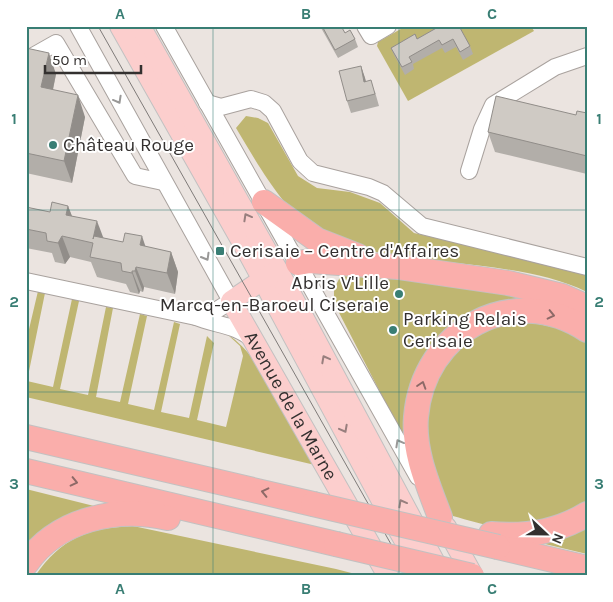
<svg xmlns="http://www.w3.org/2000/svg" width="613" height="602" font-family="Karla,sans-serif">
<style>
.green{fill:#bfb671}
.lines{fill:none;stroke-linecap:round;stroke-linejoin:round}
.minor-casing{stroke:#a9a29e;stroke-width:18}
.major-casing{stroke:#c2c1c1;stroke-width:22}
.highway-casing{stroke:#c2c1c1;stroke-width:26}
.minor{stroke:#fff;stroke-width:16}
.major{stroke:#fccecd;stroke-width:20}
.highway{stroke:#faaeab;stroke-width:24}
.tram{stroke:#7f7b79;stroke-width:1}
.highway-bridge-casing{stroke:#c2c1c1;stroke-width:26;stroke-linecap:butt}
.highway-bridge{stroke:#faaeab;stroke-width:24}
.wall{fill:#b2aea9}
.shaded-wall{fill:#918d89}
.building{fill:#cfcac4;stroke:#918d89}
.oneway{stroke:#999897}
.oneway2{stroke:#987f7e}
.oneway3{stroke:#8d6967}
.grid{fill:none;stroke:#397e74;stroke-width:1;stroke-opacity:0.55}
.poi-dot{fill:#397e74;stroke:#fff;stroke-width:2}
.labels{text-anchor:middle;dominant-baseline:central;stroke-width:4;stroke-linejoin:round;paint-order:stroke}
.poi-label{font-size:19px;fill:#33302f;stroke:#fff;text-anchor:start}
.street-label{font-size:19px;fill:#33302f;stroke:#fff}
.neatline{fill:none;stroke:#397e74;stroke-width:2}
.grid-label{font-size:16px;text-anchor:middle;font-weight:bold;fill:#397e74}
</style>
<rect width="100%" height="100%" fill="#ebe4e0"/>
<g class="green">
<path d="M406,26H531L534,31L408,101L377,46L378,42Z"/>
<path d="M246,116L258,118L268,123L298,176L317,188L350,192L380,203L414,233L587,272V292C525,262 439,266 371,251C357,248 331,243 320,235C282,209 259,166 236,128Z"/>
<path d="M354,274L517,293L559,310L445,338L410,450L334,303V289L340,277Z"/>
<path d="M38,291L45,293L27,381L53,387L72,299L79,301L60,389L88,395L106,307L113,308L96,397L120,402L140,314L147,316L128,404L154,410L174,322L180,324L161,412L189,418L207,336L214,343L197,420L226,427L243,356L240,346L228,335C261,354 295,430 315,465L26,397V342Z"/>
<path d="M534,323L566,330L587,342V502C568,515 522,530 499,527C483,525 468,520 453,516L437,489L428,463L426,406L448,359L468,340L488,330L509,324Z"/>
<path d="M26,489L102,508L26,548Z"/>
<path d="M587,519V554L545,544L543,540Z"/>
<path d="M133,526L336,569L363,576H35C61,538 88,528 133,526Z"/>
</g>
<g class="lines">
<defs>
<g id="minor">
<path d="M78,26L231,301L212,313L196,317"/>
<path d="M164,26L418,477"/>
<path d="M365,26L371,36L388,26"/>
<path d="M26,60L56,43L135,176L163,182"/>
<path d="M207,103L221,107L251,99L264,103L273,111L300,161L313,173L369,187L383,193L422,226L587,267"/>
<path d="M469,171L482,129L493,105L555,67L587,56"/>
<path d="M26,281L196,317C215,325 238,325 253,340"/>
</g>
<g id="major">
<path d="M120,26L250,256L382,501L423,573"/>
<path d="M140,26L287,287L442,576"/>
<path id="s1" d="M273,273L231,301L388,576"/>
<path d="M446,527L473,576"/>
</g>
<g id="highway">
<path d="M264,202L317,240L358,256"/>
<path d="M298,263L310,261L398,267L508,283L562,296L587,307"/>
<path d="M26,437L313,504"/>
<path d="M26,471L336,544"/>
<path d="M440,517C428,485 413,451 416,417C423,331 512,281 587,330"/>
<path d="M491,534C524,537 558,532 587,514"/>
<path d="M498,547L587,568"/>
<path d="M26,564C57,519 117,506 168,518"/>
</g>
</defs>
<use href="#minor" class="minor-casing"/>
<use href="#major" class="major-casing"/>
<use href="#highway" class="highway-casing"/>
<use href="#minor" class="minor"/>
<use href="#major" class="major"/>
<use href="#highway" class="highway"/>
<path class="tram" d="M98,26L409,576"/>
<defs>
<g id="highway-bridge">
<path d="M313,504L498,547"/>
<path d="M336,544L472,576"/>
</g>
</defs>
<use href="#highway-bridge" class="highway-bridge-casing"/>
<use href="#highway-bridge" class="highway-bridge"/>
</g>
<g class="wall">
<path d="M320,26H341L345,33L355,39L358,47L338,58Z"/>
<path d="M440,26L470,46L473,54L463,60L456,47L445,53L442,48L413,64L414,69L405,75L394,55L391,48L417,39Z"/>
<path d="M26,48L56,74L53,90L85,117L72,183L26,173Z"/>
<path d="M361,66L366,81L375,92L379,106L351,113L347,101Z"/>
<path d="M587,113V174L495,152L488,132Z"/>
<path d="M68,206L72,216L103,238L171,252L178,272L175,294L144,287L143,292L140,291L139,294L130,292L126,284L97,277L91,262L70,257L65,264L55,262L52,253L26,248V207L50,212Z"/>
</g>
<g class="shaded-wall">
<path d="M49,53L56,74L49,108L41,87Z"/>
<path d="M361,66L365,78L368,93L364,82Z"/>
<path d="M78,95L85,117L72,183L64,161Z"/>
<path d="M68,206L76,227L66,215Z"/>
<path d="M97,221L105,242L101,260L93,239Z"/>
<path d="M62,236L70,257L65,264L58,243Z"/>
<path d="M142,236L149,257L140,245Z"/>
<path d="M171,252L178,272L175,294L167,273Z"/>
<path d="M136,267L144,287L143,292L135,271Z"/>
<path d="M132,271L140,291L139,294L132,273Z"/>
</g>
<g class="building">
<path d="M322,26H341L345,33L350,30L355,39L335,50Z"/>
<path d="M440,26H459L470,46L460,52L453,39L442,45L439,40L409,57L412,62L402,67L391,48L415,34L417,39Z"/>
<path d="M26,48L49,53L41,87L78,95L64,161L26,153Z"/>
<path d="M361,66L364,82L371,80L375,94L347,101L339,71Z"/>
<path d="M496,96L576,115L577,111L587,113V156L488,132Z"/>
<path d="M52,202L68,206L66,215L97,221L93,239L94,236L123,242L125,233L142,236L140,245L171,252L167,273L136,267L135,271H132V273L122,271L121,263L90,257L93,243L62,236L58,243L47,241L46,233L26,229V207L50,212Z"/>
</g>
<defs><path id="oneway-chevron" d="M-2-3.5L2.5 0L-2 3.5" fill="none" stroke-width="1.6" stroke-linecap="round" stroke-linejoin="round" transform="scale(1.25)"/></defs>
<g class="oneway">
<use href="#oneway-chevron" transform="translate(118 100) rotate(61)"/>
<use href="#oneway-chevron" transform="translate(206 257) rotate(60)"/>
<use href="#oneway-chevron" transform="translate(399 443) rotate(-119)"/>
</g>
<g class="oneway2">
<use href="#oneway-chevron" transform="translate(247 217) rotate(-119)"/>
<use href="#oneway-chevron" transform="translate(325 359) rotate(-118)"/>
<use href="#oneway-chevron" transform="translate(344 429) rotate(62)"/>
<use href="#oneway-chevron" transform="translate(402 503) rotate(-119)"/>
</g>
<g class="oneway3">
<use href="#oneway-chevron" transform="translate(551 315) rotate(13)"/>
<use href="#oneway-chevron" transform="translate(422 385) rotate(-72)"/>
<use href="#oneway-chevron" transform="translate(74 482) rotate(13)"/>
<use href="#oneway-chevron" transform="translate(265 492) rotate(-167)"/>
</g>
<path class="grid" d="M213,26V576M399,26V576M26,210H587M26,392H587"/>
<g class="poi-dot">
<circle cx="53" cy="145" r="5"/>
<rect x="215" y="246" width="10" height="10" rx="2.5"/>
<circle cx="399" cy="294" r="5"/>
<circle cx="393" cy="330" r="5"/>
</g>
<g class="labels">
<g class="poi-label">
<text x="63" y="145">Château Rouge</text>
<text x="230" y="251">Cerisaie – Centre d'Affaires</text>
<text x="389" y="283" text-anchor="end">Abris V'Lille<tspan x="389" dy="22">Marcq-en-Baroeul Ciseraie</tspan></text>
<text x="403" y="319">Parking Relais<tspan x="403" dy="22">Cerisaie</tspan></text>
</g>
<g class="street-label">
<text stroke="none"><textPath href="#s1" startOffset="171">Avenue de la Marne</textPath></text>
</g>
</g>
<rect width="613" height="602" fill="none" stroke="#ffffff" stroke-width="55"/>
<g transform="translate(546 534) rotate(112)" stroke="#ffffff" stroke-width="4" paint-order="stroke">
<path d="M0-4L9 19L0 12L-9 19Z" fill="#33302f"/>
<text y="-8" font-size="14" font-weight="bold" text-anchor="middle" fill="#33302f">N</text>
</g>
<path d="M45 65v8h96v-8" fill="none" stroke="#33302f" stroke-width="2.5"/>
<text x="52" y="65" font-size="15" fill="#33302f" stroke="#ffffff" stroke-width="4" paint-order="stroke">50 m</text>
<rect x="28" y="28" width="558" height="546" class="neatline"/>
<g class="grid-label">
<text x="120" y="19">A</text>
<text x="306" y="19">B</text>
<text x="492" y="19">C</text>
<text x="14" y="124">1</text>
<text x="599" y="124">1</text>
<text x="14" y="307">2</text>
<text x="599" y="307">2</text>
<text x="14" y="489">3</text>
<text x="599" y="489">3</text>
<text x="120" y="594">A</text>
<text x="306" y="594">B</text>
<text x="492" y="594">C</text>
</g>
</svg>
